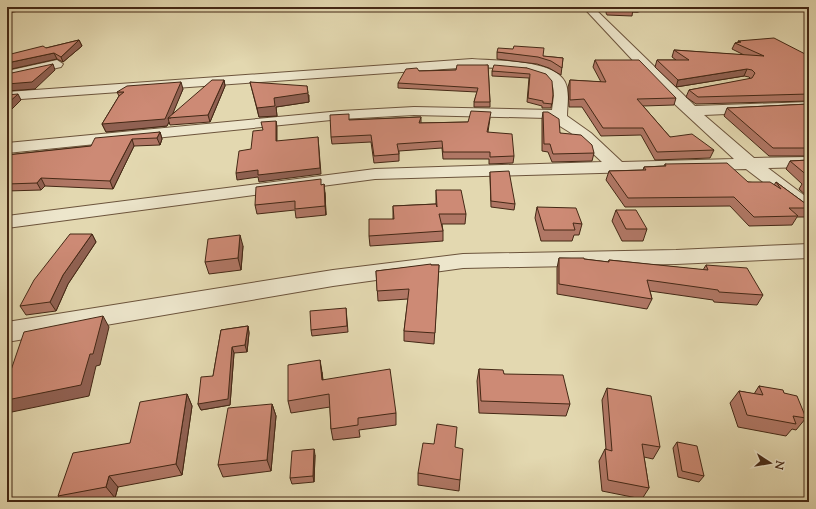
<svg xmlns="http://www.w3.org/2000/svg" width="816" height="509" font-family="'Sorts Mill Goudy',serif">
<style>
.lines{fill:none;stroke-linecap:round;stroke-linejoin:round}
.minor-casing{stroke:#6c543c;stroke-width:2}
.minor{fill:#ede6cc;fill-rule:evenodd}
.wall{fill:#b07765;stroke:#442815}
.shaded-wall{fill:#906152;stroke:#442815}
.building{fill:#cd8a75;stroke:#442815}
</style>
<rect width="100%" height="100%" fill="#e3d8b0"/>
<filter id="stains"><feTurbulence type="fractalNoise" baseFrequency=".005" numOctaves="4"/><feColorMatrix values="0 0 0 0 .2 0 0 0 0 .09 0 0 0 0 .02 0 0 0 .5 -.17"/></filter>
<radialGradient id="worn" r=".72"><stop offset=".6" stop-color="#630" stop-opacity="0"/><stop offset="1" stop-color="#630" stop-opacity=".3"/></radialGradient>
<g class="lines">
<defs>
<g id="minor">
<path d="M7,7H27L25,9L7,13Z"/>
<path d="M583,7H593L695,106L809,102V110L704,115L754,158L809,157V167L768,168L809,199V214L802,212L746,169L375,179L7,228V216L375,169L602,162L571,133L547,118L414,115L341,119L7,153V143L341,111L414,107L552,110C553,102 556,90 551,82C542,67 489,68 472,67L7,100V92L472,59C495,61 553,59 565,82C570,92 567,105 567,116L591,133L622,162L734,159L667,97Z"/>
<path d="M600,7H649L637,12L604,11L601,10Z"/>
<path d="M57,60L63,64L61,67L7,79V71Z"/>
<path d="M809,244V258L676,264L463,268L333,286L7,342V322L333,270L463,254L676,250Z"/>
</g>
</defs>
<use href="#minor" class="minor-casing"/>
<use href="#minor" class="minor"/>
</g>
<g class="wall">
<path d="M607,7H632L633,9L632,16L607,15L606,13Z"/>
<path d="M79,40L82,46L63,62L57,59L46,48Z"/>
<path d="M738,41L809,56V101L696,104L686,97L689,90L751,79L749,77L744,76L676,87L655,67L657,60H676L672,57L674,50L744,55L732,49L735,43H738Z"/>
<path d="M497,52L563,58L561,75L549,68L537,64L497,59Z"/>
<path d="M595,60L676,98L674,105L643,106L670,137L714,150L710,158L655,160L641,135L601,136L582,107H569L568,87L570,80L601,82L593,67Z"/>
<path d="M488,65L490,102V107H474V102L477,92L398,88V83L419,71L456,70Z"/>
<path d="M527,68L553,95L551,108H542V106L527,102L529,78L492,76V71Z"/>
<path d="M224,80L225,86L210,122L170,125L169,122L167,126L106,132L102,124L119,96L117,92L183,89L172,114Z"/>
<path d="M250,82L309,95V102L276,107L277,116L259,117Z"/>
<path d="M809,104V156H769L724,116L727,108Z"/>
<path d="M543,112L560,133L594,153L592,161L552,162L548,152L542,151V119Z"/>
<path d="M421,117V123L468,122L490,118L488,132L514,156L513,163L489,164V159H443L442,148L399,151V161L374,163L371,142L332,144L331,137L349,120Z"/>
<path d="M160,132L162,139L160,145L134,146L113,189L45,186L41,190L7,191V155L91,146Z"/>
<path d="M809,160V198L799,189L802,184L786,169L790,161Z"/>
<path d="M665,164L748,182L774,185L776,182L806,204L809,205V217H797L792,225L749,226L730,206L625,207L606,180L609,171L643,170L644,167L664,166Z"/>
<path d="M490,172L515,204L514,210L491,207L490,177Z"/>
<path d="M322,185L325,193L326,215L296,218L295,210L257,214L255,205Z"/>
<path d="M436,190L466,214L465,224H442L443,231V241L370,246L369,236L393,219V206L436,204Z"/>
<path d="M537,207L582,224L579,235H574L572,241H541L535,218Z"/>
<path d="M616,210L647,229L643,241H622L612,221Z"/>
<path d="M92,234L96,242L68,284L56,311L26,315L20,306Z"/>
<path d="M243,246L241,270L209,274L205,262Z"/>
<path d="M559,258L584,259L608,262L609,260L703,270L706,265L763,295L757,305L714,302L713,300L650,291L652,299L647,309L557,294V268Z"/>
<path d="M431,265H439L434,344L404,341V331L408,299L378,301L376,271Z"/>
<path d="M346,308L348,332L312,336L311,330Z"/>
<path d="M248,326L249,333L247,352L234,353L230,405L201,410L198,404L213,376L221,330Z"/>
<path d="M479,369L504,374L570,404L566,416L479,413L477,381Z"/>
<path d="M322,372L323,380L396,413V425L359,430L360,437L333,440L331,429L330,407L291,413L288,401Z"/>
<path d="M759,386L784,393L806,418L796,430L792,429L786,436L738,427L730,403L739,391L754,394Z"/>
<path d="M607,388L660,447L653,459L644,457L649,488L642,499L602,491L599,461L605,449H606L602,400Z"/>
<path d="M187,394L192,406L182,475L118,487L115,498L94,502H64L58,496L130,443Z"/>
<path d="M272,404L276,416L271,471L223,477L218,465Z"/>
<path d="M677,442L704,476L699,482L678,477L673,448Z"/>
<path d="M455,447L460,480L459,491L418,485V473Z"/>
<path d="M315,455L314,482L292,484L290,478Z"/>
</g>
<g class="shaded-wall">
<path d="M79,40L82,46L63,62L61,57Z"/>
<path d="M54,53L57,59L7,70V63Z"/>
<path d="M53,64L55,70L35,89L7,91V84Z"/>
<path d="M747,69L744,76L676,87L678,80Z"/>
<path d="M224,80L225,86L210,122L208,115Z"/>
<path d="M181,82L183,89L171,118H168L169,122L167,126L106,132L102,124Z"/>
<path d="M307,86L309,102L276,107L277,116L259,117L257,108L274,98Z"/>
<path d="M18,94L21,100L7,114V104Z"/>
<path d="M276,121L277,127V147L276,141Z"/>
<path d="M160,132L162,139L160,145L157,138Z"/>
<path d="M318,137L321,174L259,182L258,177L237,180L236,173Z"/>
<path d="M132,139L134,146L113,189L110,181Z"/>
<path d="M41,178L45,186L41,190L37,183Z"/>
<path d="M324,184L325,193L326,215L325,206Z"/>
<path d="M92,234L96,242L68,284L56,311L50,302L63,275Z"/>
<path d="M240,235L243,246L241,270L238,258Z"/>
<path d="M103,316L109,327L100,365L96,366L89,396L7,413V400L90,354Z"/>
<path d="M248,326L249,333L247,352L245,345Z"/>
<path d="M232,347L234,353L230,405L201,410L198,404Z"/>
<path d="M320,360L322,372L324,392L322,380Z"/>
<path d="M187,394L192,406L182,475L176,464Z"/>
<path d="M272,404L276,416L271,471L267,460Z"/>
<path d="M314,449L315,455L314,482L313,476Z"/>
<path d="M109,476L118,487L115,498L106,487Z"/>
</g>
<g class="building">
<path d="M608,7H632L633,9L609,8Z"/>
<path d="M774,38L809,56V60H806L809,62V94L698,97L689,90L752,78L755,73L752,70L747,69L678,80L657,60H689L674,50L764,56L735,43L741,42L738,41Z"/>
<path d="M79,40L61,57L54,53L7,63V55L43,46L46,48Z"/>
<path d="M514,46L544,48L543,56L563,58L562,68L551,61L538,57L497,52L498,48L513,49Z"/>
<path d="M595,60H639L676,98L637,99L670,137L692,134L714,150L657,152L643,128H603L584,99L570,100V80L606,82Z"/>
<path d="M53,64L32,82L7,84V74Z"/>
<path d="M457,65H488L490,102H474L478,88L398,83L406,69L417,68L419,71L456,70Z"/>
<path d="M494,65L527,68L546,74L552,81L553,95L552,104L543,103V101L528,98L530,74L492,71Z"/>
<path d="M212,80H224L208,115L168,118Z"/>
<path d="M181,82L165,119L102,124L119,96L124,92H117L127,86Z"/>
<path d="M250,82L307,86L308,93L274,98L275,106L257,108Z"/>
<path d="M18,94L7,104V95Z"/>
<path d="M809,104V148H773L727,108Z"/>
<path d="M471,111L491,112L487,132L512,134L514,156L490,157V152H443L442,141L397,144L399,154L374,156L371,135L331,137L330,115L349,114V120L421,117L419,123L468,122Z"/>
<path d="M543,112H548L559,119L560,133L581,135L592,145L594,153L553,154L550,144H544Z"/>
<path d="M276,121V141L318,137L320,168L258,175V170L236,173L239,151L251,149L253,131L263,130L261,122Z"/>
<path d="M160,132L157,138L132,139L110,181L41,178L37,183L7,184V155L91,146L95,138Z"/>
<path d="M809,160V177L790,161Z"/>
<path d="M727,163L748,182H770L781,189L776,182L806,204L809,205V208H789L798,216L754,217L734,197L628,198L609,171L646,170L644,167L666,166L665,164Z"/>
<path d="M509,171L515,204L491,201L490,172Z"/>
<path d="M321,179V185L324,184L325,206L295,209V201L255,205L256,187Z"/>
<path d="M804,181H809V185Z"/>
<path d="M436,190H461L466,214H439L443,231L369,236V219H394L393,206L436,204L437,207Z"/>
<path d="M537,207L576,208L582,224L573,223L575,230H544Z"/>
<path d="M616,210H636L647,229H626Z"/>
<path d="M70,234H92L63,275L50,302L20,306L34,280Z"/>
<path d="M240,235L238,258L205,262L208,239Z"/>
<path d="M559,258H584V259L609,262V260L708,270L706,265L747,268L763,295L719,292L718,290L647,280L652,299L559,284Z"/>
<path d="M431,264V265H439L435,333L404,331L409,289L377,291L376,271Z"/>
<path d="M346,308L347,326L311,330L310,311Z"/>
<path d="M103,316L93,354H90L81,385L7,400V374L10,373L24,332Z"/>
<path d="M248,326L245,345L232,347L228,399L198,404L201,377L213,376L221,330Z"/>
<path d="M320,360L322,380L390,369L396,413L358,418V425L331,429L329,394L288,401V365Z"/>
<path d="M479,369L503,370L504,374L563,375L570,404L481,401Z"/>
<path d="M759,386L783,390L784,393L797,396L806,418L793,416L796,424L747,415L739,391L763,395Z"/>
<path d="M607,388L651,396L660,447L642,444L649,488L608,480L605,449L612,451Z"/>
<path d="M187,394L176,464L109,476L106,487L58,496L73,453L130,443L140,402Z"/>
<path d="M272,404L267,460L218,465L228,408Z"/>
<path d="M437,424L457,427L455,447L463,449L460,480L418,473L423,443L434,444Z"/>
<path d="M677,442L697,446L704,476L682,471Z"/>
<path d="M314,449L313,476L290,478L292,451Z"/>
</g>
<rect width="816" height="509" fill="none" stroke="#e3d8b0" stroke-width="24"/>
<rect x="8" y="8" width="800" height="493" fill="none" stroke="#442815" stroke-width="2"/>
<rect x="12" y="12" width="792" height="485" fill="none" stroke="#442815"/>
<g transform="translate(770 463) rotate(102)" stroke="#ede6cc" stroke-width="3" paint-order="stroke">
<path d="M0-3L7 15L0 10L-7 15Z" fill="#442815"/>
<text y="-6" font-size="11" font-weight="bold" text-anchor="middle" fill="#442815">N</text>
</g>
<rect width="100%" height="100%" filter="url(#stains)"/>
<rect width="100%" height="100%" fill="url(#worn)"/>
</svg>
